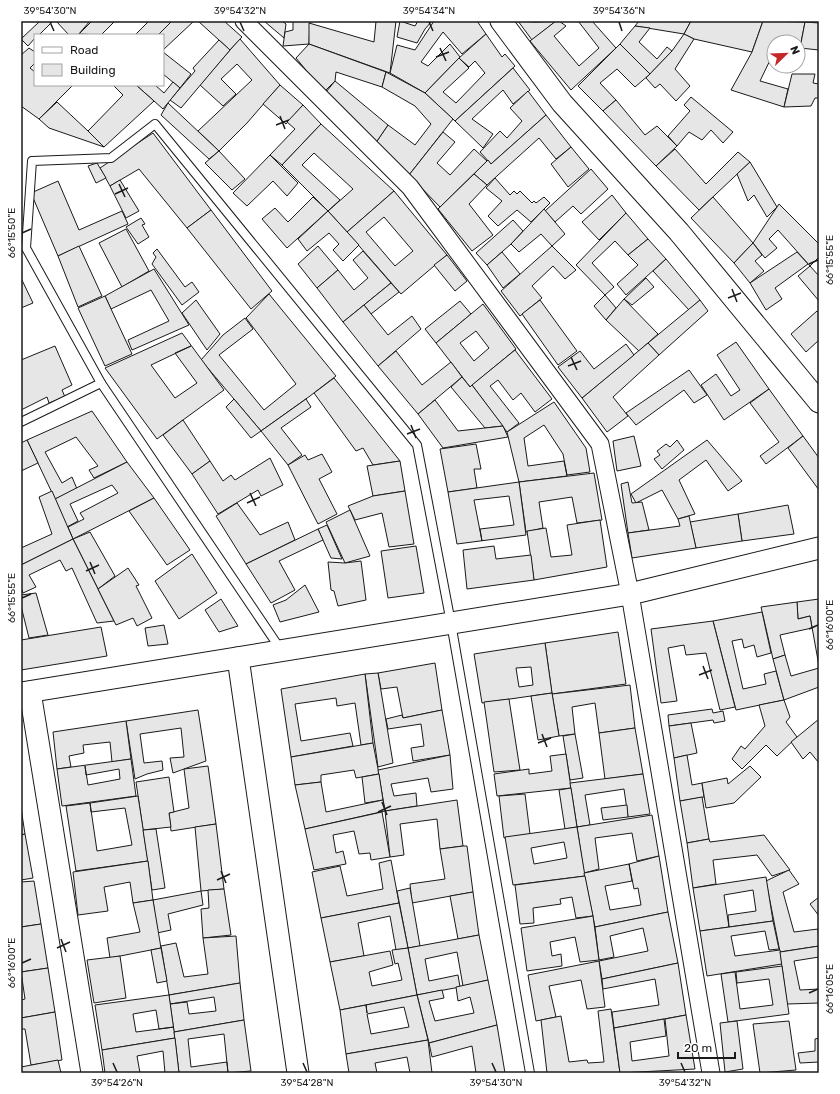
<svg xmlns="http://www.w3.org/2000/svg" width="840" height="1094" font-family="Rubik,sans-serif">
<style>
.building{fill:#e6e6e6;stroke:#1a1a1a;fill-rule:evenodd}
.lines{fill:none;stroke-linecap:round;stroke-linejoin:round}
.service-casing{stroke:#1a1a1a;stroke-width:10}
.minor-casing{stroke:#1a1a1a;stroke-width:19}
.tertiary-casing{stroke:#1a1a1a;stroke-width:23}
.service{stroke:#fff;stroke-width:8}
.minor{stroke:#fff;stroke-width:17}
.tertiary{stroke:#fff;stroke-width:21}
.ticks{fill:none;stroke:#1a1a1a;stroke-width:1.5}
.neatline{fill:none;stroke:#1a1a1a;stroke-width:1.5}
.ticks-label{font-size:10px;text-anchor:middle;fill:#1a1a1a}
</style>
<rect width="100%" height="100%" fill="#fff"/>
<g class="building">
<path d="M38,21H53L39,35H35V38L28,46L21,39L39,22Z"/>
<path d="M56,21H90L78,35H69Z"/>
<path d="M92,21H115L101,35L79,34Z"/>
<path d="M149,21H173L159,35H135Z"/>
<path d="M172,21H194L163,50V35H158Z"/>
<path d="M198,21H224L242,37L230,50Z"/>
<path d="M264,21H282L286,24L284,38Z"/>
<path d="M293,21H310L309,44L283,46L285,32L293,30Z"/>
<path d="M376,21H396L390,73L309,44V23L374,42Z"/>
<path d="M400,21L415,26L418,21H432L425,29L417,43L397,37Z"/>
<path d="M434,21H477L486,34L462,54L443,32L421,62L428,66L450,44L460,57L425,93L390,73L397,45L415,50Z"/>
<path d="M518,21L535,22L556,21L532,40Z"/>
<path d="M556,21H559L566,26L554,36L579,66L599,48L578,21H592L616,48L571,90L530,41Z"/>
<path d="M639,21H691L684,34L635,26Z"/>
<path d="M691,21H763L752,52L694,39L684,34Z"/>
<path d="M763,21L805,22L800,48H798V42H774V52L760,81L788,89L784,107L731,90L752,52Z"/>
<path d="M805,22L819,23V50L800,48Z"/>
<path d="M635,26L650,28L639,42L657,59L667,47L672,51L650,74L620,44Z"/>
<path d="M486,34L502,57L505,54L515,66L455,121L425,93L459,58L469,68L443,92L456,103L485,73L475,61L469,67L459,58Z"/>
<path d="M684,34L694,39L675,69L690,86L676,101L660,84L655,88L646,78L672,51Z"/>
<path d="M240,39L280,85L247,123L219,151L198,131L252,80L237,64L221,79L236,94L223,106L200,85L230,50Z"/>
<path d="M219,40L230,50L181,108L170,100L195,71L193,68Z"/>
<path d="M309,44L386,72L382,87L336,72L335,81L324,92L296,58Z"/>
<path d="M620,44L650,74L635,87L617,69L600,83L616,100L603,111L578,86Z"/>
<path d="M29,48L35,52V63L30,68L35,72V85H73L39,119L21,106V55Z"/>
<path d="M163,52L191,74L180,88L163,74Z"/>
<path d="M513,68L530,90L513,104L503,90L472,119L493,134L483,148L455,121Z"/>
<path d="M386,72L425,93L453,119L409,175L375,144L388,125L415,145L431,124L415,106L382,87Z"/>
<path d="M792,74H815L813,83L819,84V98H815L811,106L784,107Z"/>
<path d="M335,81L388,125L375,144L322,97Z"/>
<path d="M173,82L180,88L163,109L136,85H155L164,93Z"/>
<path d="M113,85H136L154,101L104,147L88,131L123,95Z"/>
<path d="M280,85L303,105L286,124L263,104Z"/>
<path d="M528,91L546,115L491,164L480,152L500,131L507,138L522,121L510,108Z"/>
<path d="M691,97L733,132L723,143L711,130L702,140L689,132L677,146L668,136L690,111L684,105Z"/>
<path d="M616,100L645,135L657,126L677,146L656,166L603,111Z"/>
<path d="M57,102L88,131L104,147L49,128L39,119Z"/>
<path d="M168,103L219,151L209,159L161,115Z"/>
<path d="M303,105L321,124L282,165L270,155L295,129L287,122Z"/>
<path d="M546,115L571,147L556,159L539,138L487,185L474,174L488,160L491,164Z"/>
<path d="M321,124L394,191L347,232L328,211L353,189L314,153L302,165L340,200L328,211L282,165Z"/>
<path d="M443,132L455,142L437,163L450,175L474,149L487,161L440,207L409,175Z"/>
<path d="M153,133L211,210L187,228L139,169L110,186L100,168Z"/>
<path d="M571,147L589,169L568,187L551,164Z"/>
<path d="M675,149L706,184L738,152L750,162L699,210L656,166Z"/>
<path d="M219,151L245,179L232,190L205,163Z"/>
<path d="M270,155L298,183L287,196L273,181L247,206L233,193Z"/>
<path d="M750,162L777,207L767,217L754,195L748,201L737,174Z"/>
<path d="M97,163L106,178L96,183L88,166Z"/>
<path d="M591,169L608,189L581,214L573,206L555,222L545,211Z"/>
<path d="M474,174L487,185L469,204L493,235L472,251L438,209Z"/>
<path d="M495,178L510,195L514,191L517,194L520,191L532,203L534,201L536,203L544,197L550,203L531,222L517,210L498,226L488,216L502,201L486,188Z"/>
<path d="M120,180L139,211L126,218L110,186Z"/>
<path d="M58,181L79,230L122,211L128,224L58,256L31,193Z"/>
<path d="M394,191L447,255L401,294L347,232ZM384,217L413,251L395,266L366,232Z"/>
<path d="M612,195L626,213L599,240L582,222Z"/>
<path d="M313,197L328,211L287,248L262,219L275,208L288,222Z"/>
<path d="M713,197L753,243L734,263L691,218Z"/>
<path d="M779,204L819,244V257L810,266L778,230L769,239L777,248L765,258L753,243Z"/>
<path d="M544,209L565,234L552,246L541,234L519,252L511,244Z"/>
<path d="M211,210L272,291L251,309L187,228Z"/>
<path d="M328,211L359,245L343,261L333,250L339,244L329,233L307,251L298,239Z"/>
<path d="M626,213L648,239L628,255L615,241L592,263L614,287L605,295L576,265Z"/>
<path d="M141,218L145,224L142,225L149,237L138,244L126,227Z"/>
<path d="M513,220L523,231L511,244L487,265L476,253Z"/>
<path d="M126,229L149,271L122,287L99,243Z"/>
<path d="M648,239L666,259L626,295L617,284L638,265L628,255Z"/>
<path d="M753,243L762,255L755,261L764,271L750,283L734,263Z"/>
<path d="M79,246L102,296L78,307L58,256Z"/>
<path d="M318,246L338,270L317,288L298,264Z"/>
<path d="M552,246L576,270L565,279L553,266L532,286L542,298L520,316L501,291Z"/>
<path d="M157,249L185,287L192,282L199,292L182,305L152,264L156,257L153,253Z"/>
<path d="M363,251L391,283L343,322L317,288L338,270L354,290L368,278L353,260Z"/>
<path d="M502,252L520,274L503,288L487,265Z"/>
<path d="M797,252L808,264L775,288L782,299L766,310L750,283Z"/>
<path d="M447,255L467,281L455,291L434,265Z"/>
<path d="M666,259L700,300L689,310L653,271Z"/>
<path d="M810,266L819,276V301L798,276Z"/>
<path d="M154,269L189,325L132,350L128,340L169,321L151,290L111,309L105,296Z"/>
<path d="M21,278L33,303L21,308Z"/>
<path d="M646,278L654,287L632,305L624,299Z"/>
<path d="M391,283L399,292L371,314L364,305Z"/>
<path d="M269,294L336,376L310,396L261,431L201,360L223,335L245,318L253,329L219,355L264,410L296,384L246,318Z"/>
<path d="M605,295L616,308L606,320L594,306Z"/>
<path d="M105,296L132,354L105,366L78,308Z"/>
<path d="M624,299L658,334L639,351L606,320Z"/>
<path d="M196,300L220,334L207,350L182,313Z"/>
<path d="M540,300L577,351L558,365L522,314Z"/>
<path d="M700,300L708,311L659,355L648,343Z"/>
<path d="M460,301L471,314L436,343L425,329Z"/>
<path d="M483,304L516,349L470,387L436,343ZM476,331L489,348L474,361L460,343Z"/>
<path d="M364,305L388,335L412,316L421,329L378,366L343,322Z"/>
<path d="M817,311L819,313V340L806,352L791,334Z"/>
<path d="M182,333L224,390L157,439L105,368ZM191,346L175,353L197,383L175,398L151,365Z"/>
<path d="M736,342L769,389L724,420L701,385L716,374L731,396L740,390L717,355Z"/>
<path d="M648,343L659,355L613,397L628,416L607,432L582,398Z"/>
<path d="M626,344L634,355L582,398L558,367L580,351L594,369Z"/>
<path d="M55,346L72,385L62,390L65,397L49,403L47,397L21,410V360Z"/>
<path d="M515,350L552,399L535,412L521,393L513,400L498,380L490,386L519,423L507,432L472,385Z"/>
<path d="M396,351L422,385L451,362L462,377L418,414L378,366Z"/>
<path d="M689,370L707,395L694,403L684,390L636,425L626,413Z"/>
<path d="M462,377L470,387L472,385L503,426L485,428L451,387Z"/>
<path d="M334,378L400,461L373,465L363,448L356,451L314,393Z"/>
<path d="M769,389L803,436L766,464L760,456L779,442L750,403Z"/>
<path d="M234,399L261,431L251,438L226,407Z"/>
<path d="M306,399L311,407L281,428L302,455L288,465L261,431Z"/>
<path d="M435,400L458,431L503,426L508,437L443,448L418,414Z"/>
<path d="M554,402L586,448L590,472L567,475L563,454L544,425L524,438L528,466L564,461L567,476L519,482L507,432Z"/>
<path d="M92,411L127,462L94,478L89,470L98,466L76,437L45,452L62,483L72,477L77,489L55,499L27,440Z"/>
<path d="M183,420L210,461L192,474L163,435Z"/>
<path d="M634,436L641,466L617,471L613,441Z"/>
<path d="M803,436L819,458V490L788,448Z"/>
<path d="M27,440L38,463L21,471V443Z"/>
<path d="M677,440L684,450L662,469L654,459L660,455L657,451L666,444L670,447Z"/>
<path d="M707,440L742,481L728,491L706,460L679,480L695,514L678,519L662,490L636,503L631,494Z"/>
<path d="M476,444L481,469H474L477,488L448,492L440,449Z"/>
<path d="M322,454L332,472L319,479L337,514L318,524L288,465L305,455L308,460Z"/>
<path d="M270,458L283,485L261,496L258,490L218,514L192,474L210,461L223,481L231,475L235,480Z"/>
<path d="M400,461L405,491L373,496L367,466Z"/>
<path d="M127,462L154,498L73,539L68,527L84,519L80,513L118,493L112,485L70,504L78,521L67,527L55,499Z"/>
<path d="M594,473L602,520L577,523L572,497L539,502L543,528L526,532L519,482Z"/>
<path d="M519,482L526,535L457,544L448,492ZM509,496L514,525L480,529L482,541L474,500Z"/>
<path d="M628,482L632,503L642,502L649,530L628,533L621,484Z"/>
<path d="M52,491L73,539L21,565V548L52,534L39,497Z"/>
<path d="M405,491L414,544L389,547L382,513L355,520L348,506L373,496Z"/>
<path d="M154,498L190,550L167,565L129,511Z"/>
<path d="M237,503L260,535L288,522L295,540L246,564L216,516Z"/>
<path d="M788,505L794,534L742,541L738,514Z"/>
<path d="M350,510L370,556L345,563L326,522Z"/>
<path d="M738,514L742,541L696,548L690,522Z"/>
<path d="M689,516L696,548L632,558L628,533L680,526L678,519Z"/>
<path d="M600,520L607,567L534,580L527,531L546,528L551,557L572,555L567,525Z"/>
<path d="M327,525L342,559L331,558L318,529Z"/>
<path d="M318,529L323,540L279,561L295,590L271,603L246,564Z"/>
<path d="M90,532L115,576L98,589L73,539Z"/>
<path d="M73,539L114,621L97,623L72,568L66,571L60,560L29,575L36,587L23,593L21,587V565Z"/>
<path d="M416,546L424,593L388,598L381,551Z"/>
<path d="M494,546L496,559L531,555L534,580L467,589L463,550Z"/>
<path d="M192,554L217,593L179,619L155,581Z"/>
<path d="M361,561L366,600L338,606L334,591L331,590L328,562L345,563Z"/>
<path d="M128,568L139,585L136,586L152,618L137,626L133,618L116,625L98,589Z"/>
<path d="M305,585L319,612L280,622L273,605L286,600Z"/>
<path d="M36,593L48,635L29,638L21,606V595Z"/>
<path d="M221,599L238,626L219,632L205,610Z"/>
<path d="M819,599V666L810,616L798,619L797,602Z"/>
<path d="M797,602L798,619L810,616L812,628L780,635L785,655L773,659L761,607Z"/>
<path d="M762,612L771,653L757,657L754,645L744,648L742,639L732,641L743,689L766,684L764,674L776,671L784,700L736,710L713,621Z"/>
<path d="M713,621L735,707L720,710L706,653L686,655L684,645L668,648L677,701L661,703L651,629Z"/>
<path d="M164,625L168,644L148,646L145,628Z"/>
<path d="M101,627L107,656L21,670V640Z"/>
<path d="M618,632L626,684L552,694L545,643Z"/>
<path d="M545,643L552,693L482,703L474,654ZM531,667L533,685L519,687L516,668Z"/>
<path d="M785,655L791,676L819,668V687L784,700L773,659Z"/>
<path d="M435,663L442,710L403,718L397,687L381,689L378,673Z"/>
<path d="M378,673L393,763L378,767L365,674Z"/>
<path d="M365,674L373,743L361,745L355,703L337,706L336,698L295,704L301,741L350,733L353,746L291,757L281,689Z"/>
<path d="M630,685L635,728L599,733L595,703L572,707L575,734L559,736L552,694Z"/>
<path d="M552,693L559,736L538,740L531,696Z"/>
<path d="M509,699L520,770L494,772L484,702Z"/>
<path d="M784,700L790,717L786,722L797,737L777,756L766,745L742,769L732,759L741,746L745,749L765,726L759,705Z"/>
<path d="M712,709L713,713L723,711L725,721L714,723L713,720L669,726L668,715Z"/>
<path d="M198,710L206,761L173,773L170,758L184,757L181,728L140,734L144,763L162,761L163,770L147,774L135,779L126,721Z"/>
<path d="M442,710L450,755L413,761L411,748L424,746L421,724L388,729L386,719L402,715L403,718Z"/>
<path d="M819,719V763L810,752L803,759L791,742Z"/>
<path d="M126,721L131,759L112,762L110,742L83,745L84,753L69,756L71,767L57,769L53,732Z"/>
<path d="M691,723L697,753L674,758L669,726Z"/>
<path d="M635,728L643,774L605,779L599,733Z"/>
<path d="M575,734L583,778L570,780L563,736Z"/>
<path d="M373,743L379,774L356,778L354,770L321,775V782L295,785L291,757Z"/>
<path d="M566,754L571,788L497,796L494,774L529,769V774L552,771L550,756Z"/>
<path d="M450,755L453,789L431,792L428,778L391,784L394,796L416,793L417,806L385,811L378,770Z"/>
<path d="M687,755L692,785L702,783L704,797L680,801L674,758Z"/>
<path d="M131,759L136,796L62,806L57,769ZM85,766L86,775L119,769L120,779L88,785Z"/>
<path d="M208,766L216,824L171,831L169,813L189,808L184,769Z"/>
<path d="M750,766L761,777L734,803L706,808L702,783L727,778L728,784Z"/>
<path d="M379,774L383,800L365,803L362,777Z"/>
<path d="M643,774L650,814L628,817L624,789L585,795L590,825L577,827L570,783Z"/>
<path d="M169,777L174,812L169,813L171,827L143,830L136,782Z"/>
<path d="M321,782L326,812L383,800L385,811L305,829L295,785Z"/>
<path d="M571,788L577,827L565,829L559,790Z"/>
<path d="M525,794L530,834L504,838L499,796Z"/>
<path d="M138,796L148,861L76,871L66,806L90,803L97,851L132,845L125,808L91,812L90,803Z"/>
<path d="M702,797L709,839L687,843L680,801Z"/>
<path d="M457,800L463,846L440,849L437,819L400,824L404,855L390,857L385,811Z"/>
<path d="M627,805L628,817L603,820L601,808Z"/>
<path d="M21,808L25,834L21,835Z"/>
<path d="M382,812L390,857L371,860L370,853L359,854L354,831L333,835L336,853L343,851L346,864L314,870L305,829Z"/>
<path d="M652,815L659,856L637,861L632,833L595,838L599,869L584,873L577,827Z"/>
<path d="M216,824L224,889L201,891L195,827Z"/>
<path d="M577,827L585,876L513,885L505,837ZM564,842L567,858L534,864L531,848Z"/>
<path d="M156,829L165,888L152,890L143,830Z"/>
<path d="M25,834L33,878L21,880V835Z"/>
<path d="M764,835L790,870L772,876L757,855L713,860L716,884L693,888L687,843L709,839L710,842Z"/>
<path d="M463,846H467L473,892L412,903L410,884L445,879L440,849Z"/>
<path d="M659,856L668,912L595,927L584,873L629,864ZM629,864L634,889L638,888L641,905L610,910L605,886L632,881Z"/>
<path d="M391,860L399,903L321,918L312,872L340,866L347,896L383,889L379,863Z"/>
<path d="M148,861L153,900L133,903L130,882L104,887L108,911L78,915L73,872Z"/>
<path d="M789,870L799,884L783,892L794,932L818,929L819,946L780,952L766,881Z"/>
<path d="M585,876L593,916L576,918L572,897L560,899L561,904L533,908L534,923L520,924L515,885Z"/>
<path d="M766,877L773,921L700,931L693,888ZM753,890L756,911L728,915L729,927L724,895Z"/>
<path d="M34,881L41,924L21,927V882Z"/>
<path d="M410,888L420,946L408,948L397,891Z"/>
<path d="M224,889L231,935L203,938L201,909L209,908L208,890Z"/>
<path d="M201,891L203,905L168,914L171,930L157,933L153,900Z"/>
<path d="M473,892L479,935L458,939L450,896Z"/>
<path d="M819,897V916L810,904Z"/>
<path d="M153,900L161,948L110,958L107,938L140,932L133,903Z"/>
<path d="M399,903L408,948L396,950L390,916L358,923L364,956L330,962L321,918Z"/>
<path d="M668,912L678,963L602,979L599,961L648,951L643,928L610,936L614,957L599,960L595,927Z"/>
<path d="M593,916L599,960L580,962L575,937L550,942L552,956L561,954L562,966L527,971L521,928Z"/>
<path d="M773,921L779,949L769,950L765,931L731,936L735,956L780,950L782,964L707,976L700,931Z"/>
<path d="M41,924L48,968L21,972V927Z"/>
<path d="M479,935L488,980L463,986L457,952L425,959L429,981L458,975L460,987L417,995L408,948Z"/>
<path d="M236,936L240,983L169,995L161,946L176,943L184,977L208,974L203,938Z"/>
<path d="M819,946V957L794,961L800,990L819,989V1003L787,1004L780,952Z"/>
<path d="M161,948L167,981L157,983L151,950Z"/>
<path d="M408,948L417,995L340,1010L330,962L390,951L393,965L369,972L372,986L402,980L398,963L395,964L392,950Z"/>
<path d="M120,956L126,998L94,1003L87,960Z"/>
<path d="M599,961L605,1007L587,1009L581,980L549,986L556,1017L536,1021L528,975Z"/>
<path d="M678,963L686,1015L614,1028L612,1012L659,1005L655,979L603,989L602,979Z"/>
<path d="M782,966L789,1014L728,1022L721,974L735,972L740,1009L773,1005L769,979L737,983L736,972Z"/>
<path d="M48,968L55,1012L21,1018V1000L25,999L21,972Z"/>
<path d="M488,980L497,1025L429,1043L417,995L442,990L444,998L429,1001L435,1021L474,1013L470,997L458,1001L456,987Z"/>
<path d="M240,983L244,1020L174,1032L170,1004L187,1002L189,1014L216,1011L214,997L170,1004L169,995Z"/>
<path d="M169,995L175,1038L102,1050L95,1005ZM156,1010L159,1029L174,1027L136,1032L133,1014Z"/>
<path d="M417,995L428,1040L346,1054L340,1010L366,1005L367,1013L366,1005ZM404,1007L409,1027L371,1034L367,1014Z"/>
<path d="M611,1009L620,1073H547L541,1020L561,1016L569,1062L587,1060L588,1063L604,1062L598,1011Z"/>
<path d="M55,1012L62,1060L31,1065L25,1029H21V1018Z"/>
<path d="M686,1015L695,1069L620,1073L614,1028L664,1019L666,1036L630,1042L632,1061L669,1056L665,1019Z"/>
<path d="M244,1020L251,1071L228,1073L224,1034L188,1039L191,1067L227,1062L228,1073H179L174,1032Z"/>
<path d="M737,1021L743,1069L725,1072L720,1023Z"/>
<path d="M789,1021L796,1070L760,1073L753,1024Z"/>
<path d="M497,1025L505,1073H476L472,1046L432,1057L429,1043Z"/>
<path d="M175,1038L179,1073H165L163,1051L137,1056L140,1073H105L102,1050Z"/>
<path d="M819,1038V1062L800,1063L798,1053L815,1051V1039Z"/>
<path d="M428,1040L432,1073H410L407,1057L375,1063L377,1073H349L346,1054Z"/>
<path d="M58,1060L61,1073H21V1067Z"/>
</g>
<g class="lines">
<defs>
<g id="service">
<path d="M21,422L101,383"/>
<path d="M281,650L101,383L26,248L32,161L111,158L155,124L417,445L451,623L530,1073"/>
</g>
<path id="minor" d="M244,21L410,187L600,444L630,594L711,1073"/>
<g id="tertiary">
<path d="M501,21L562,103L679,232L819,402"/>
<path d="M238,658L298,1073"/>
<path d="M30,692L92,1073"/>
<path d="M21,693L630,594L819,548"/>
</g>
</defs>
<use href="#service" class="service-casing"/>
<use href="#minor" class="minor-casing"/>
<use href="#tertiary" class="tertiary-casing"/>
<use href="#service" class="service"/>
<use href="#minor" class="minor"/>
<use href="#tertiary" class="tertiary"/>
</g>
<path class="ticks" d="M50,22L54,31M240,22L244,31M429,22L433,31M619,22L622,31M440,48L446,61M436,57L449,52M280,116L285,129M276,125L289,120M119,184L125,197M115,194L128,188M22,233L31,229M809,264L818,260M732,289L737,302M728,298L741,293M571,357L577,370M568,366L581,361M411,425L416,438M407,434L420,429M250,493L256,506M247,503L260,497M90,562L95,574M86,571L99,565M22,598L31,594M809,629L818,625M703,666L708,679M699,675L712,670M542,734L547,747M538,743L551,738M382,802L387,815M378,812L391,806M221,871L226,883M217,880L230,874M61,939L66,952M57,948L70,942M22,963L31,959M809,993L818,989M113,1063L117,1072M303,1063L307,1072M492,1063L496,1072M681,1063L685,1072"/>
<rect width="840" height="1094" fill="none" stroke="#ffffff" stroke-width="44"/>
<rect x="34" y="34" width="130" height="52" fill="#ffffff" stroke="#a3a3a3"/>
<rect x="42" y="47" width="20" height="6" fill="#ffffff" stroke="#a3a3a3"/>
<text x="70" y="54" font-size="12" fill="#1a1a1a">Road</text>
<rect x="42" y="64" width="20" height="12" fill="#e6e6e6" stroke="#a3a3a3"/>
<text x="70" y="74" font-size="12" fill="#1a1a1a">Building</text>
<g transform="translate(786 54) rotate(67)"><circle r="19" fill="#ffffff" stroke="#a3a3a3"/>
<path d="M0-3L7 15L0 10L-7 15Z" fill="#c62828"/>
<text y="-6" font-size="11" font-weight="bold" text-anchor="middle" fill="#1a1a1a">N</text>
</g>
<path d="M678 1052v6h57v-6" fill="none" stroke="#1a1a1a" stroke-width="2"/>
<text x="684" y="1052" font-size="12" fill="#1a1a1a" stroke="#ffffff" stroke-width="3" paint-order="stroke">20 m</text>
<rect x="22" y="22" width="796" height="1050" class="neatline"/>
<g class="ticks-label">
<text x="50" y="14">39°54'30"N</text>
<text x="240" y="14">39°54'32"N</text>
<text x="429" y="14">39°54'34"N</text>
<text x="619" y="14">39°54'36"N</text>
<text transform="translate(11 233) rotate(-90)" y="4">66°15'50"E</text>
<text transform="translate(829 260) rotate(-90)" y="4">66°15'55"E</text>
<text transform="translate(11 598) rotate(-90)" y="4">66°15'55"E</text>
<text transform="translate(829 625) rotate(-90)" y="4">66°16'00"E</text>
<text transform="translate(11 963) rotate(-90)" y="4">66°16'00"E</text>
<text transform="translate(829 989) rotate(-90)" y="4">66°16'05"E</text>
<text x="117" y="1086">39°54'26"N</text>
<text x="307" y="1086">39°54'28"N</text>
<text x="496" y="1086">39°54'30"N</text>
<text x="685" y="1086">39°54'32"N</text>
</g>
</svg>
